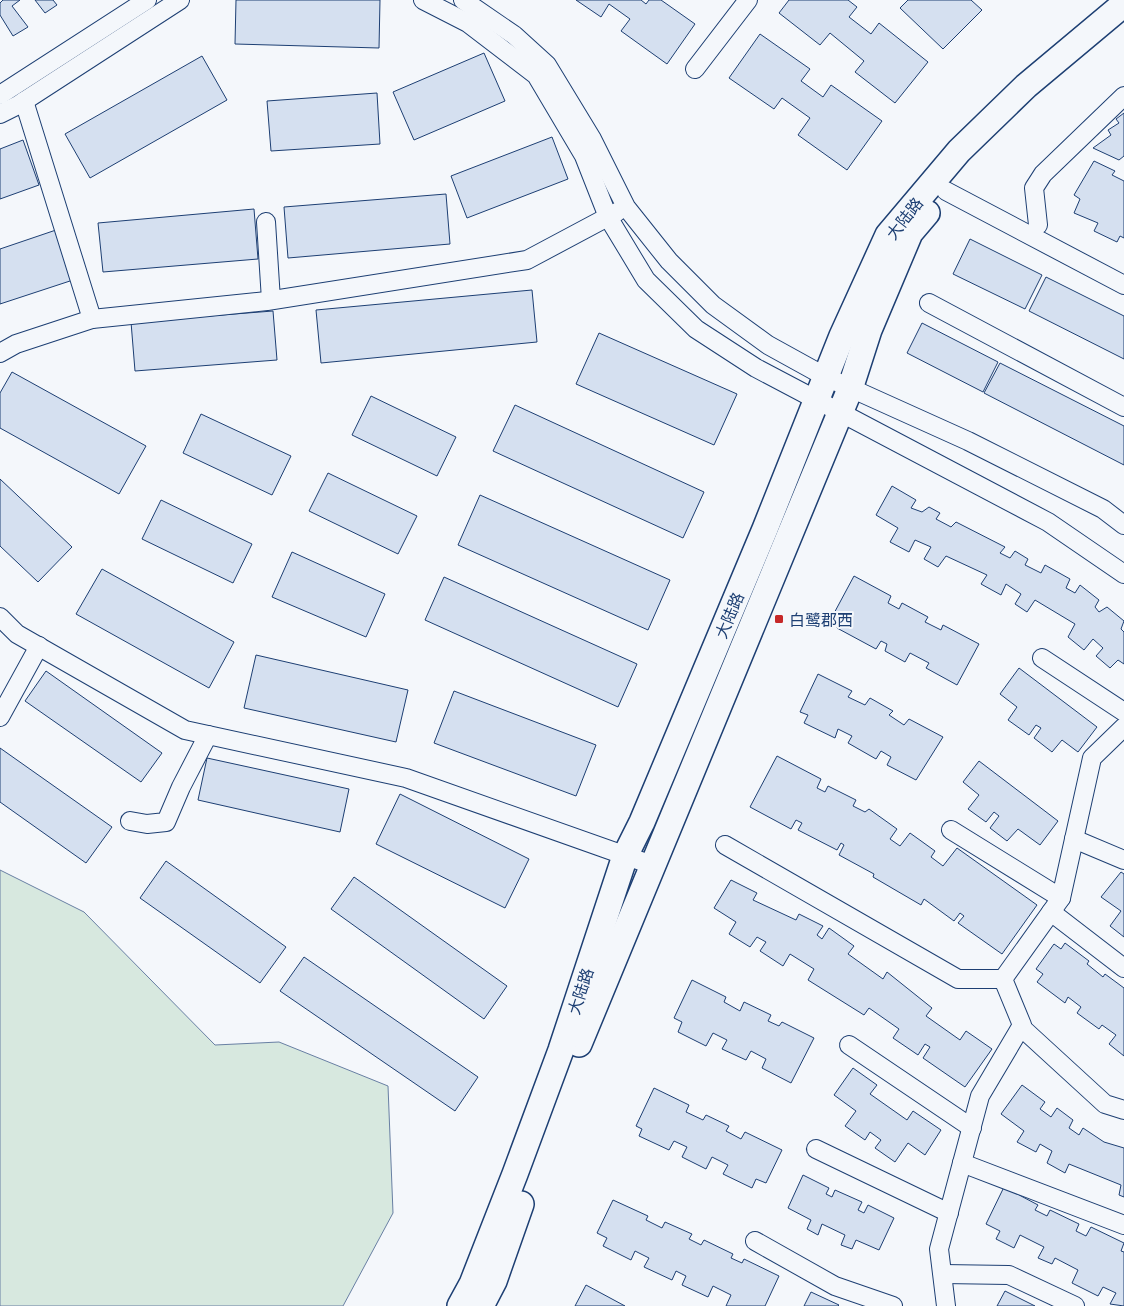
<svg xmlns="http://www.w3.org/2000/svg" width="1124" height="1306" font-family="'Exo 2','Noto Sans SC',sans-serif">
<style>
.green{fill:#d7e8df;stroke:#687fa3}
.building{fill:#d5e0f0;stroke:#1d3f73}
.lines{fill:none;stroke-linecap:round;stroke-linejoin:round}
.street-casing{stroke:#1d3f73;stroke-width:20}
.secondary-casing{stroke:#1d3f73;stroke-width:28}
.street{stroke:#f4f7fb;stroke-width:18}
.secondary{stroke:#f4f7fb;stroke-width:25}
.poi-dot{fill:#c62828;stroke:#f4f7fb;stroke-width:2}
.labels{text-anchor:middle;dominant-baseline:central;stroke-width:4;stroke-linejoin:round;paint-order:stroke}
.street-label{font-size:16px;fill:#1d3f73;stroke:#f4f7fb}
.poi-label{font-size:16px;fill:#1d3f73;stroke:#f4f7fb;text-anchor:start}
</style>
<rect width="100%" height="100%" fill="#f4f7fb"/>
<path class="green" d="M0,870L84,912L215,1045L279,1042L388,1086L393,1213L343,1306H0Z"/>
<g class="building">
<path d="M3,0H20L12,6L28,27L13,36L0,15V3Z"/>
<path d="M35,0H53L57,5L45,13Z"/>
<path d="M236,0H380L379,48L235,44Z"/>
<path d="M576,0H641L646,4L649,0H661L695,24L667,64L621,31L630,19L609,4L601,17Z"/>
<path d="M789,0H848L857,7L849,17L871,34L879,23L928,62L895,103L855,72L864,61L830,33L820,45L779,13Z"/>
<path d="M908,0H971L982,10L943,49L900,8Z"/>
<path d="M760,34L810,69L801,81L823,97L831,85L882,121L847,170L798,135L810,118L782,98L774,109L729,78Z"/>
<path d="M484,53L505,101L414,140L393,92Z"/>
<path d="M202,56L227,100L90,178L65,134Z"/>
<path d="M377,93L380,144L271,151L267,101Z"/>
<path d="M1124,113V156L1119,160L1093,148L1111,135L1108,130L1119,123L1116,119Z"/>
<path d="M552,137L568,179L467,218L451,176Z"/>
<path d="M23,140L39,185L0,199V149Z"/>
<path d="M1094,161L1115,171L1112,175L1124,181V238L1120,236L1117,242L1094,231L1098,223L1074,213L1080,199L1074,195Z"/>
<path d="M446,194L450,244L288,258L284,207Z"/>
<path d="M254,209L258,259L103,272L98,223Z"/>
<path d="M56,230L73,280L0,304V249Z"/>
<path d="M970,239L1042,275L1025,309L953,274Z"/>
<path d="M1046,277L1124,316V359L1029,311Z"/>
<path d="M532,290L537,342L321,363L316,310Z"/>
<path d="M273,311L277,360L135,371L131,322Z"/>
<path d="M922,323L998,362L983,392L907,353Z"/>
<path d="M599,333L737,394L714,445L576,384Z"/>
<path d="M1000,363L1124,426V465L984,393Z"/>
<path d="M12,372L146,446L119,494L0,428V393Z"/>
<path d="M371,396L456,437L437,476L352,435Z"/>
<path d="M515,405L704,492L683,538L493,451Z"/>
<path d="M201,414L291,456L272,495L183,453Z"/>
<path d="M328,473L417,516L398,554L309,511Z"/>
<path d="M0,479L72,547L38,582L0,546Z"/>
<path d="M892,486L916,500L911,508L922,512L929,507L940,513L936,519L951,527L956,522L1005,547L1000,553L1010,558L1015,551L1028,559L1025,565L1041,573L1045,565L1070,579L1066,588L1075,593L1080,585L1099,600L1095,607L1099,612L1107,607L1124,621L1121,629L1124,632V664L1118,660L1110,668L1096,656L1103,648L1093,639L1084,650L1068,637L1075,624L1035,600L1027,612L1015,604L1021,594L1006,584L1001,595L981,584L987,575L946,556L938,567L924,559L931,547L915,540L909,552L890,542L898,528L876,515Z"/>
<path d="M480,495L670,580L648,630L458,545Z"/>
<path d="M161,500L252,544L233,583L142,539Z"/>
<path d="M292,552L385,594L366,637L272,597Z"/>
<path d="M102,569L234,642L209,688L76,614Z"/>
<path d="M854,576L891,596L888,603L899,609L902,603L928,617L925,622L941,630L943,625L979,644L957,685L926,668L929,663L910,653L905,662L885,651L887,644L881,641L876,649L837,628L840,622L832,617Z"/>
<path d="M444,577L637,664L618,707L425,620Z"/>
<path d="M256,655L408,690L396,742L244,708Z"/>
<path d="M1019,668L1097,727L1078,752L1062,740L1052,752L1034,738L1041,728L1036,725L1029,735L1008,720L1017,707L1000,694Z"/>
<path d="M46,671L162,753L141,782L25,701Z"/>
<path d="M818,674L852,691L848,697L865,705L870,698L893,711L889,715L904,725L909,719L943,737L916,780L887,765L891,757L881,751L876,759L848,743L852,736L838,729L835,738L804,723L808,715L800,712Z"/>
<path d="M454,691L596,745L576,796L434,743Z"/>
<path d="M0,748L112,827L86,863L0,802Z"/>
<path d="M777,756L821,779L817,788L825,792L828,786L856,800L853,806L865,812L869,809L897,829L890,839L900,846L910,833L935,851L931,857L943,866L957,848L1037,905L1002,954L958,923L964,916L960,913L954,921L924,899L921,905L873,877L874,874L839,855L844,845L841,843L837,850L798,830L802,823L796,820L791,829L750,807Z"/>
<path d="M207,758L349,789L340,832L198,800Z"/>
<path d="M979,761L1058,821L1040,845L1018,829L1007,841L990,828L999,816L994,812L986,822L968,809L979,795L963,782Z"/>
<path d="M400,794L529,859L505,908L376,844Z"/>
<path d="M166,861L286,947L260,983L140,898Z"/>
<path d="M1121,872L1124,874V937L1110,926L1121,911L1101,897Z"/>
<path d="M354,877L507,986L484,1019L331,909Z"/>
<path d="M731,880L757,893L753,900L796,920L799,914L823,926L817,935L822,939L829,928L854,946L848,954L883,979L887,972L932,1008L926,1016L960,1040L966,1031L992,1049L965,1087L923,1058L930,1047L925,1044L918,1055L893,1038L899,1029L869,1008L864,1015L808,980L814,969L790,954L783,966L760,951L766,942L757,937L750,947L729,934L736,922L714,908Z"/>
<path d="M1065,943L1089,961L1087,964L1103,977L1105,974L1124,988V1056L1109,1044L1116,1035L1102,1025L1099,1029L1077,1013L1081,1007L1068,997L1065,1003L1037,982L1043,974L1036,969L1054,944L1061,949Z"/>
<path d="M304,957L478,1077L455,1111L280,991Z"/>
<path d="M692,980L726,997L724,1002L740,1011L744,1002L771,1015L768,1021L779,1026L782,1022L814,1038L791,1083L762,1068L766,1059L751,1051L746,1060L722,1049L727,1040L713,1033L706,1046L678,1032L682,1022L674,1018Z"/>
<path d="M853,1068L877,1085L870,1094L907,1120L913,1111L941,1130L925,1155L908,1143L895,1162L875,1148L881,1140L870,1132L865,1140L845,1126L856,1111L834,1095Z"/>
<path d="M1022,1085L1045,1102L1040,1109L1051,1117L1057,1108L1073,1120L1069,1128L1079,1135L1083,1128L1104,1142L1124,1148V1197L1119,1195L1121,1185L1069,1164L1065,1173L1047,1163L1052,1151L1040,1144L1036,1152L1017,1142L1024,1131L1001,1114Z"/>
<path d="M654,1088L689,1105L686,1112L703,1120L706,1115L729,1126L726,1131L741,1139L745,1132L782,1150L766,1183L756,1179L752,1188L723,1174L728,1165L712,1157L706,1169L682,1157L687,1147L674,1141L669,1150L639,1136L642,1129L636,1126Z"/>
<path d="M803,1175L829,1188L826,1194L832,1197L835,1190L862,1202L858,1210L864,1213L868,1205L894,1218L879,1250L856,1240L852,1249L841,1245L845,1235L822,1224L818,1235L807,1229L811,1220L788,1208Z"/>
<path d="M1004,1187L1038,1205L1035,1210L1047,1216L1050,1210L1079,1224L1076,1231L1086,1236L1091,1227L1124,1243L1121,1251L1124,1252V1306L1110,1304L1116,1293L1103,1287L1098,1296L1072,1283L1078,1270L1055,1258L1052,1264L1038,1258L1044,1247L1020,1235L1014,1248L996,1239L1000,1231L986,1224Z"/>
<path d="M613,1200L648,1216L646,1220L662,1228L665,1222L692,1234L689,1239L701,1245L704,1240L733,1254L731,1258L742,1263L744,1259L779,1276L765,1306H726L731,1295L713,1286L708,1297L682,1285L686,1276L676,1271L672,1280L644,1267L649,1258L635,1251L631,1260L603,1246L607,1238L597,1233Z"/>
<path d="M586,1285L625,1306H575Z"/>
<path d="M1005,1291L1035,1306H997Z"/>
<path d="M811,1292L839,1305L838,1306H804Z"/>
</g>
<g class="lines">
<defs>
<g id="street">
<path d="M423,0L468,23L536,75L584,156L608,217L646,280L696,329L756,368L1048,522L1124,574"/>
<path d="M463,0L514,35L547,65L592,139L626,207L669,261L713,305L768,345L826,377L968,441L1103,509L1124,525"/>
<path d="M695,69L748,0"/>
<path d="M0,95L147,0"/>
<path d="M24,101L92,319"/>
<path d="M0,114L18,105L180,0"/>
<path d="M946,191L1124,285"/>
<path d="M266,222L271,300"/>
<path d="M1038,225L1034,188L1043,174L1124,96"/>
<path d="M929,303L1124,407"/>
<path d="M0,353L16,344L92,319L267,301L527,260L617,212"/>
<path d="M0,617L17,634L185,730L406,778L652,865"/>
<path d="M1042,658L1124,712"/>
<path d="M0,717L39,646"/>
<path d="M130,821L147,824L166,822L181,787L208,735"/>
<path d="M951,830L1061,898"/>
<path d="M1074,839L1124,860"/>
<path d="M725,845L958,979H1003"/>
<path d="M1051,912L1124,968"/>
<path d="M1021,1027L1105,1104L1124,1110"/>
<path d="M849,1045L972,1128"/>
<path d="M816,1149L949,1213"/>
<path d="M962,1163L1124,1225"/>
<path d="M755,1241L835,1286L893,1306"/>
<path d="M943,1274L1009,1275L1075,1306"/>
<path d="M946,1306L939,1249L962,1163L980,1096L1022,1025L1003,979L1061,898L1092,758L1124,727"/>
</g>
<g id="secondary">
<path d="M579,1044L850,389L869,330L910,233L927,213"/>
<path d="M460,1306L472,1284L515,1174L561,1050L625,856L642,822L765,529L842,336L888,235L959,151L1026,86L1124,4"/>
<path d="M481,1306L494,1281L521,1204"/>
</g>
</defs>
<use href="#street" class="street-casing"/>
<use href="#secondary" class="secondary-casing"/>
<use href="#street" class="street"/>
<use href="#secondary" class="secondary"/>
</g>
<rect class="poi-dot" x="774" y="614" width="10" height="10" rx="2.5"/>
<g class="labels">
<g class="street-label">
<text transform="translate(904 218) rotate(-52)">大陆路</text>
<text transform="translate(729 615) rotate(-67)">大陆路</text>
<text transform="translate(580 991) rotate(-72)">大陆路</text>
</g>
<g class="poi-label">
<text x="789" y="619">白鹭郡西</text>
</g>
</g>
</svg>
